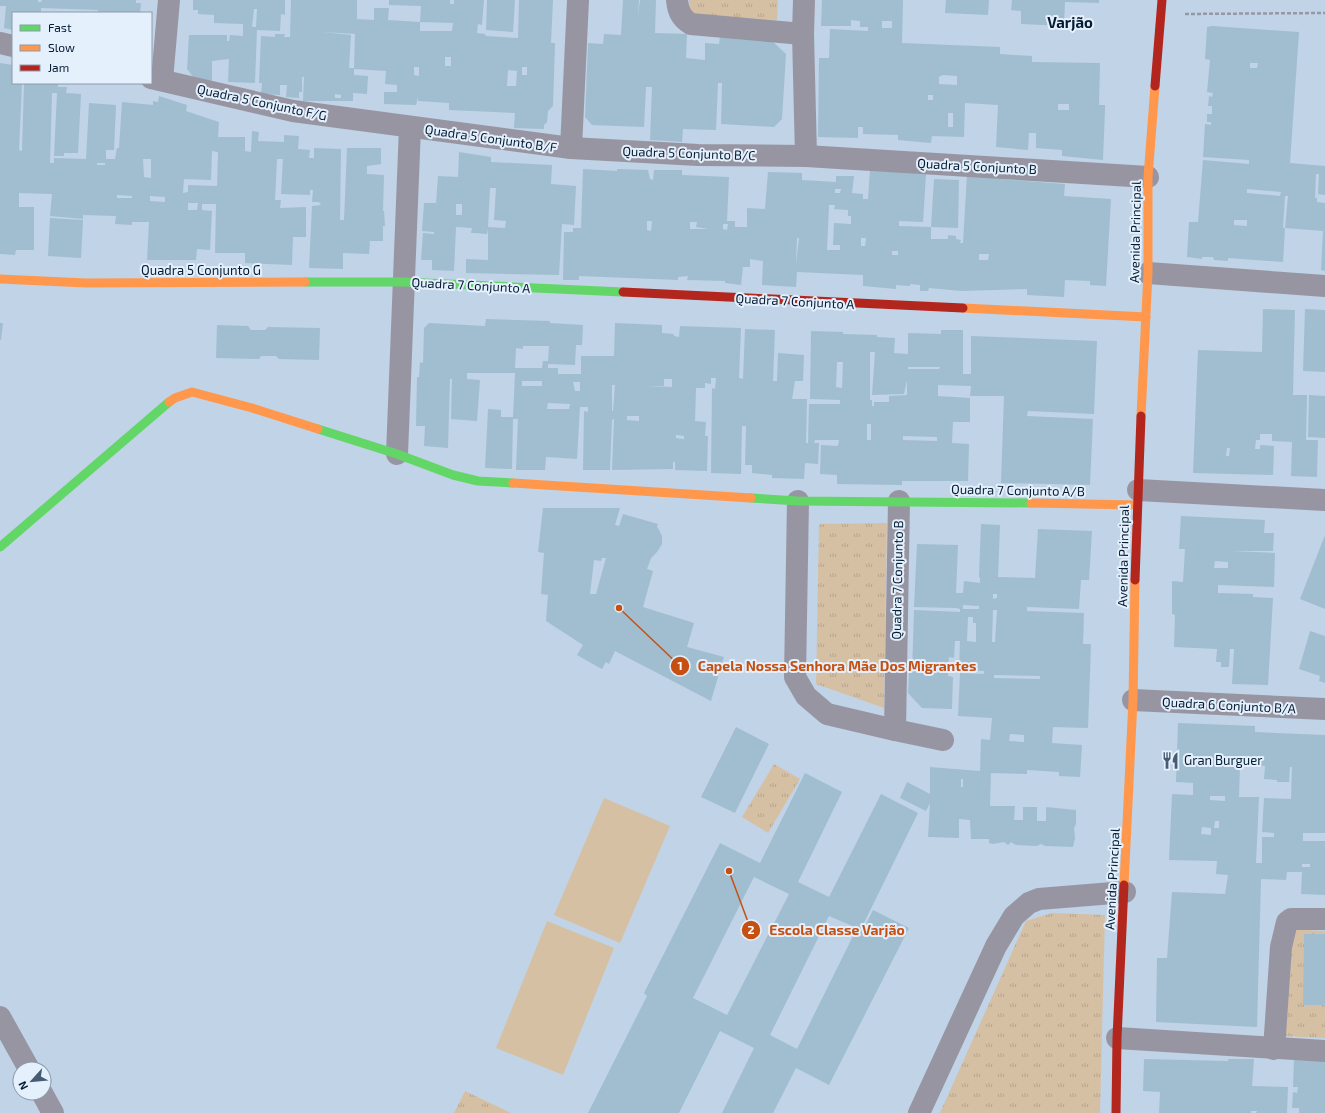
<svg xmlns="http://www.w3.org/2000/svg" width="1325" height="1113" font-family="'Exo 2',sans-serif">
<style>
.park{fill:url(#park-tufts)}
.pitch{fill:#d6c0a4}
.building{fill:#a1bed0;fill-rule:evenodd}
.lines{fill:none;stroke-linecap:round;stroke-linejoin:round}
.path{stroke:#9598a5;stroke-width:2.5;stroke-dasharray:4 2;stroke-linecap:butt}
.street{stroke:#9895a2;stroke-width:22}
.fast{stroke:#63d668;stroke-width:9}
.slow{stroke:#ff974d;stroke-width:9}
.jam{stroke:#b3261e;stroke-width:9}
.labels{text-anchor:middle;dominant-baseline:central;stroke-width:4;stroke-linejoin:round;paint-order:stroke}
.street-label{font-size:13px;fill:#051c33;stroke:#e5f0fd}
.poi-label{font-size:13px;fill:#051c33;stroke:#e5f0fd;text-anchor:start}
.quarter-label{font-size:15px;font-weight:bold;fill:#051c33;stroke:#e5f0fd}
.leader{fill:none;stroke:#c65012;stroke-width:1.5}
.callout-dot{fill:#c65012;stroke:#e5f0fd;stroke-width:1.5}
.mark-label{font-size:12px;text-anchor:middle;font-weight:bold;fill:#fff}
.callout-label{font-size:14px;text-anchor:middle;font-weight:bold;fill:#c65012;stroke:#e5f0fd;stroke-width:4;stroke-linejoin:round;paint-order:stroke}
</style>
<defs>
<pattern id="park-tufts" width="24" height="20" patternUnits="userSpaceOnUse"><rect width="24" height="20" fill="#d6c0a4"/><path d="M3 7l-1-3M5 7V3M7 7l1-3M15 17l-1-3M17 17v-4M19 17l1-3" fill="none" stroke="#b6a48e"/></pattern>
</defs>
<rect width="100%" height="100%" fill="#c0d3e7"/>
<g class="park">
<path d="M689,0H778L777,20L689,15Z"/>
<path d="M887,523L884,708L816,684L819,524Z"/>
<path d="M774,764L800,779L768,833L742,817Z"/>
<path d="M1052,913L1105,915L1100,1113H940L1026,921Z"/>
<path d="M1288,929L1325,931V1038L1284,1036Z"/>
<path d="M465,1091L511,1113H454Z"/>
</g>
<g class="pitch">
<path d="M604,798L670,826L620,943L554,915Z"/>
<path d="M547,921L614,948L563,1075L496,1048Z"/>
</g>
<g class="building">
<path d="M0,0H38V2H41L42,0H136V3H141L140,13H98V10L41,8V13H13V30L4,28L6,6H0Z"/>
<path d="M193,0H285V15L281,14L280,31L257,30L255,83L228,82L229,59L212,61V81L194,78L187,69L189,35H227V41H229L230,35L243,36V24L214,23V15L198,14V10H193ZM254,9H257L256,27H252Z"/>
<path d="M291,0H357V19L374,20V8H389L388,20L420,22V31H452L453,23L420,22L421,6L389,5V0H450V4H454V0H484L482,25L478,24L477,33L485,34L486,36L518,38L519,0H553L551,43H555L553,106L548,111L547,122L544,125V129L514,128L515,113L449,110V103L418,101V97L416,105L384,104V92H397V85L385,84L386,71L354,69V75L368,76L367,94L353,93V101H303L304,77H302V92H299V98L286,97L287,85H280V95L261,94L262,83H259L261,36L275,37V34H285L284,37H290ZM322,32L355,34L354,68H349L351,35ZM445,57H451V66H445ZM414,67H419V76L414,75ZM522,67H527V75H522ZM508,70L517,71L516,86H507ZM335,94L341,95V98H335Z"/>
<path d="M487,0H515L513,32L486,30Z"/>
<path d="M623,0H639L638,15L640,0H656L655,33L687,34L686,58L705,60V43L719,44L720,37L771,40L786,54L782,119L774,127L721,124L722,83H718L716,130L683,129L682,142L650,140L652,87H646L644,127L592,125L585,117L588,43L603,44L604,34L621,35Z"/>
<path d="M822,0H903L902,43L1000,47V54L1032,56V62L1100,63L1099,105H1105V110L1103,160L1062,156V150L1036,148V133H1029L1028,150L996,147L998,105L965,103L964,137L932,136L931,143L898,140V135L863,134V127H858V138L818,137L819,58H829L830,29L868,31V27H860V21L851,20V26H821ZM882,21H892V28H882ZM943,75L957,76V85L939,84V77ZM928,95H933V100H928ZM1058,104H1069V110H1058ZM948,113H953V127H948Z"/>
<path d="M946,0H989L988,15L945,13Z"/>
<path d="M1012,0H1099V3L1065,2L1064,26L1021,24V11L1011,10Z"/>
<path d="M1212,26L1299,32L1290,163L1325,166V195L1318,194L1319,174H1316L1315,198H1317V202L1325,203V271L1321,270L1323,231L1285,228L1288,196H1285L1283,228H1285L1283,262L1228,258V261L1214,260L1213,257H1202V259L1187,257L1189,222H1198L1203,160L1249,164V160L1203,157L1205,124L1211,125V122H1207V114H1212V106H1208L1209,96L1212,97L1213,93L1207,92L1210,60L1205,59L1207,27ZM1250,63H1258L1257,68H1250ZM1247,189L1281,192L1280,196L1247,193ZM1234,220H1247V226L1234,225Z"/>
<path d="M0,63L13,65V83H22L19,150L22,151L24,83H58V87H67L66,93L81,94L78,153H64V156H54L57,93H52L50,163H54V158L86,159L89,103L116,105L114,150H106V159H115L117,148H119L122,102L153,105V101L158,102L159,96L187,105L186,111L219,122L218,137H245V151L251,152L252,131L259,132L258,141L284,142V135L299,136L298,149L310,150L309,158H314V148L341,149L340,220H344L347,148H381V164L367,166V174L384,175L383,211H384L385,226H383V241H370L369,254L343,253V269L309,268L312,206L321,205L319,202H312L313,190H310V195L281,194L283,159H277L275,200H281L280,208L306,207V237H293L292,265L245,263V253H215L216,204H202V210L212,211L210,250L197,249L196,260H147L149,222H132V225L115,224L116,216L83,215V219L50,216L52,194L19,193V207H34V250H16L15,255L0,254ZM212,151L218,152L217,186L188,185V192L183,193L184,179L211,180ZM143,159H151V178L144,177ZM97,163H105V165H97ZM117,195L132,196V198H117ZM150,196L165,197V202L150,201ZM188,203H198L197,210H188Z"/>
<path d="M459,152L491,157V162L552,165L551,184L576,186L574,225L562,224L559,275L466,273V259L488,260V229L487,234L475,233H471L472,228L456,227L454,271L432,270V260H421L423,233L434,234V232L422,231L424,203H436L438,176L458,177ZM490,188H496L494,220L506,221L505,228L488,227ZM456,204H462V215H456Z"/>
<path d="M583,169L617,171V169L648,170L650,179L653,180L654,170H682V175L729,177L727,221H735V227H747V208L765,209L768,172L802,173V180L836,182V176H854L852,193L863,194V199H868L870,169L926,174L923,222L899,221V226L931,227V239H948V235L956,236V239L961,240L960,243H963L967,174L1000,176V179L1065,184L1064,196L1111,199L1106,286L1090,285V281L1065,280L1064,297L1027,295V289L961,291L929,288L928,291H920V285L910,284V286L896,285V289L863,286V275L797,272L796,287L762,285L763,261L750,259V267H743L741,285L725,283V281L687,280L688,276L678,277V280L579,276V280H563L564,232H573V228H581ZM835,189H841L840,193H835ZM829,205H835L834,209L848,210V216H851V224L834,223L833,245H840V250H827ZM647,221H652L651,231L647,230ZM690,222H697L696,227L708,229H690ZM723,224H728L727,230L723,229ZM797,238H799L796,264ZM861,238H866L865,246H861ZM892,251H898V255H892ZM979,254H989L988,260H979Z"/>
<path d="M934,179L959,180L958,228L931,227Z"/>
<path d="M50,218L83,220L81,258L48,256Z"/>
<path d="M1263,309L1295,310L1293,393V395H1307L1306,440H1318L1317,477L1291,476L1292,442L1272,441V434H1260V440H1256L1255,449H1260V445L1274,446L1273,475L1193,473L1198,350L1262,352ZM1227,448H1230L1229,456H1226Z"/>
<path d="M1305,309L1325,310V372L1303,371Z"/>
<path d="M486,319L550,321V323L583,325L582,345H576L575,365L548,364V368H558V374H581V356H614L615,323L662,325V333L674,334V336L679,337L680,326L741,328L739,378L743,379L745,329L775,330L773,381H777L778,353L804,355L803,381H795L792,399H807L806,443H808L809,404H840V400L810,399L811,331L843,332V334L877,335V337L895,338L894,353L908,354V333L941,334V330H963V374H971V336L1097,341L1094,414L1028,411L1027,416L1093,419L1090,485L1001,483L1004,396H970L971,386L938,385V396L970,398V422H953L952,443L969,444L968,481H902V485L837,484V475L820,474L821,445L838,446L839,440H815L814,443H819L818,464L805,463L804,479L772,478V475L752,473V465H745L746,426H742L741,474L711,473L712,388L715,389L716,378H711V384L705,383V388H696L695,421L706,422L705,436H708L707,471L675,470V462H673V469L612,470L614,419L612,420L610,470H583L584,411L588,412V407H580L577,459L546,457L545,470H516L518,419H513L512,469L485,468L488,409L501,410V417H513L515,373H467V379L480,380L477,421L451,419L452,379H450L448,448L424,446L425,426H416L417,377H419L420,362L423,363L424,328L429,323L485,326ZM523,346H549L548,361H543L542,368H515L516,348L523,349ZM870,352H875L872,395L904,394L907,380V395L889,396V402H874V406H872V400H870ZM837,362H843L842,388L836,387ZM908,367H940L939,369H908ZM664,379H672V387L646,386H664ZM522,381H542V386H522ZM573,382H580V391H575ZM612,385H615L613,411H612ZM548,403L570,404L569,409H547ZM627,416H639V421L627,420ZM867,424H871V440H867ZM676,435L684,436V439L676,438ZM903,436L937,437V441L903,440Z"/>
<path d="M0,323H3L1,340H0Z"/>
<path d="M217,325L248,326L251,330H265L268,327L320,328L319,360L279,359L276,356H261L259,359L216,358Z"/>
<path d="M1309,395L1325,396V438L1308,437Z"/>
<path d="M543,508H620L615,525L619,526L623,514L658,524L657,526L662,536V544L657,552L651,558L647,569L653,571L643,607L694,623L687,647L724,657L711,701L615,651L609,664L606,662L602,669L598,667L577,655L583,645L546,621L548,595L541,594L544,553L538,552ZM602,558H606L596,594H590L594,560L601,561Z"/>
<path d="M1181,516L1265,520L1264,533H1274L1273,551H1232L1275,553L1274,587L1218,585V593L1253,594V597L1273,598L1268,685L1232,684L1234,649H1230L1229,667H1221V662H1216L1217,649L1174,647L1175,615L1172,614V581L1183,582L1185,549H1179ZM1215,561L1228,562V568H1214Z"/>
<path d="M981,524L1000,525L998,577L1035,578L1038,529L1092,531L1089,580H1081L1079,609L1027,607V611L1084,613L1083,644H1091L1088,728L1053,727L1052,743L1082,745L1080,777L1059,776V772L1027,770V774L991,773L990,806H1015L1014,820H1023V807H1037V821H1046V807L1076,810V824L1074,828L1075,838L1073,847L1045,846L1041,844L1037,846L1016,845L1011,842L1008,845L1004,842L993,844L989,843V839H971L970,820L959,819V838L928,837L930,803L926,811L900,798L907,782L930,794V767L980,771L981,739L990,740L992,718L958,716L960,673L984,674V671L959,670L960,641H955L954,658L949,657L948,676L953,677L952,709L922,708L908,693L909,673H912L914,610L960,612V609L956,608L914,607L917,544L958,545L956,593H963L964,581L980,583V578L979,577ZM993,594H997V598L993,599ZM963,605L979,606V609H963ZM993,610H997L995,642H992ZM968,617H973V623H976V642L967,641ZM994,675L1040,676V679L994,678ZM1010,734L1024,735V742L1009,741ZM961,779H963V787H961Z"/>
<path d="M1325,535V609L1300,599Z"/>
<path d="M1310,631L1325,636V683L1319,681L1320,676L1299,669Z"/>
<path d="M1178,723L1255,726V732L1325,735V833H1303V841H1325V895L1301,894L1302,872H1287L1286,880L1261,879L1257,1027L1156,1022L1157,958H1167L1172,892L1225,894L1228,875L1216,874L1217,861L1169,860L1172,794L1193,795V783L1176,782ZM1240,765L1265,766L1264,779L1277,780V782H1289L1290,767H1292L1291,799L1264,798L1262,832L1274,833V837H1262V863H1256L1259,797H1239ZM1210,796H1225V801L1210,800ZM1215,821H1219V828H1214ZM1202,827L1211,828V835L1201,834ZM1302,864H1310V867H1302Z"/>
<path d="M736,727L769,744L735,813L701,797Z"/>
<path d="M805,773L842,792L798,882L829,897L881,794L918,813L861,929L863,930L873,910L909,928L829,1085L796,1068L773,1113H722L754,1048L720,1031L679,1113H588L647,996L644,993L720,843L760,863ZM754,877L789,894L727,1015L693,998ZM829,916L857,928L797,1049L770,1035Z"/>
<path d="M1304,934H1325V1005H1303Z"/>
<path d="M1144,1059L1228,1061V1059H1254L1252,1086L1288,1087L1287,1113H1256L1257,1111H1251V1113H1159L1160,1092L1143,1091Z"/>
<path d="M1294,1060L1325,1061V1113H1299V1108H1292L1293,1092L1297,1093L1298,1087H1293Z"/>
</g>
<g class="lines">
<path class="path" d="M1185,14L1325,13"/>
<g class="street">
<path d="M677,0C678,11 681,18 691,24L803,34"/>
<path d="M804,0L803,34L806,156"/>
<path d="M0,43L13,46"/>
<path d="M151,78L293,111L571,148L698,155L806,156L1148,177"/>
<path d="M162,80L169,0"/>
<path d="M571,148L578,0"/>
<path d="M1148,273L1325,286"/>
<path d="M397,454L410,127"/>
<path d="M1138,490L1325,500"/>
<path d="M798,501L795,677L806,696L827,714L895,730"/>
<path d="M899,501L895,730L943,740"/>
<path d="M1133,700L1325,709"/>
<path d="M0,1017L29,1069"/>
<path d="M1117,1038L1325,1051"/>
<path d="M1274,1049L1281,947L1287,922L1291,919H1325"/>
<path d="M42,1093L53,1113"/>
<path d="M919,1113L996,946L1014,916L1029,903L1039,899L1125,892"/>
</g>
<g class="fast">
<path d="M305,282H403L623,292"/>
<path d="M318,429L397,454L453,475L478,481L513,483"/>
<path d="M751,498L798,501L1031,503"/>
<path d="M0,547L169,402"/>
</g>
<g class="slow">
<path d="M0,279L86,283L305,282"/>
<path d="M963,308L1146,317"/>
<path d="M169,402L175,398L192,392L252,408L318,429"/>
<path d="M1141,416L1148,273V177L1155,86"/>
<path d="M513,483L751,498"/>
<path d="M1031,503L1137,505"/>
<path d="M1124,885L1133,700L1135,580"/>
</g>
<g class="jam">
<path d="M1155,86L1162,0"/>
<path d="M623,292L963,308"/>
<path d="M1135,580L1141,416"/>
<path d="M1116,1113L1117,1038L1124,885"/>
</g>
</g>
<defs>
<symbol id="restaurant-bare" viewBox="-9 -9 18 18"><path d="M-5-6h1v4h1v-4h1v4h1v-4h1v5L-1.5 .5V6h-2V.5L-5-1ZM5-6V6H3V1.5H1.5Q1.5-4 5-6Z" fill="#465c72" stroke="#e5f0fd" stroke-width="2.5" paint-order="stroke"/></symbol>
</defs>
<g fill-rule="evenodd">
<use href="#restaurant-bare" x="1158" y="748" width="25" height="25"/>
</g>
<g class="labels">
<g class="street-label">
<text transform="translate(262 102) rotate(12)">Quadra 5 Conjunto F/G</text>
<text transform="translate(491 138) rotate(8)">Quadra 5 Conjunto B/F</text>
<text transform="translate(689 153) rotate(2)">Quadra 5 Conjunto B/C</text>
<text transform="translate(977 166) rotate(3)">Quadra 5 Conjunto B</text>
<text transform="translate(1135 232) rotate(-89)">Avenida Principal</text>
<text x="201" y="270">Quadra 5 Conjunto G</text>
<text transform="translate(471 285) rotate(3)">Quadra 7 Conjunto A</text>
<text transform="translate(795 301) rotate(3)">Quadra 7 Conjunto A</text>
<text transform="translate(1018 490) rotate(1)">Quadra 7 Conjunto A/B</text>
<text transform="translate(1123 556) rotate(-89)">Avenida Principal</text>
<text transform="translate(897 580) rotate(-89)">Quadra 7 Conjunto B</text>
<text transform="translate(1229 705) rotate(3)">Quadra 6 Conjunto B/A</text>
<text transform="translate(1112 879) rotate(-87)">Avenida Principal</text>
</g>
<g class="poi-label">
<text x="1184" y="760">Gran Burguer</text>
</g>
<g class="quarter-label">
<text x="1070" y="22">Varjão</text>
</g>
</g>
<path class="leader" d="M619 608L680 666M729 871L751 930"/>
<g class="callout-dot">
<circle cx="619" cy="608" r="4"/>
<circle cx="729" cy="871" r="4"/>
<circle cx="680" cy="666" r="10"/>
<circle cx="751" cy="930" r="10"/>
</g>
<g class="mark-label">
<text x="680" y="670">1</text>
<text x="751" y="934">2</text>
</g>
<g class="callout-label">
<text x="837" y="671">Capela Nossa Senhora Mãe Dos Migrantes</text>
<text x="837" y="935">Escola Classe Varjão</text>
</g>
<rect x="12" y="12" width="140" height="72" fill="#e5f0fd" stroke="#8b9bac"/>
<rect x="20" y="25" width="20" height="6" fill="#63d668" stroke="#8b9bac"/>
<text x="48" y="32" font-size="12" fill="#051c33">Fast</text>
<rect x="20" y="45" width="20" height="6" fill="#ff974d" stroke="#8b9bac"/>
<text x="48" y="52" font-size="12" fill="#051c33">Slow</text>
<rect x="20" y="65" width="20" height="6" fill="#b3261e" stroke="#8b9bac"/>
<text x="48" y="72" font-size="12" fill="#051c33">Jam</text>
<g transform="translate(32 1081) rotate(243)"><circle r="19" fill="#e5f0fd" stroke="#8b9bac"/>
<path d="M0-3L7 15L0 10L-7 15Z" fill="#465c72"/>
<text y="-6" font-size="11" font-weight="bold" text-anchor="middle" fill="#051c33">N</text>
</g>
</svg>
